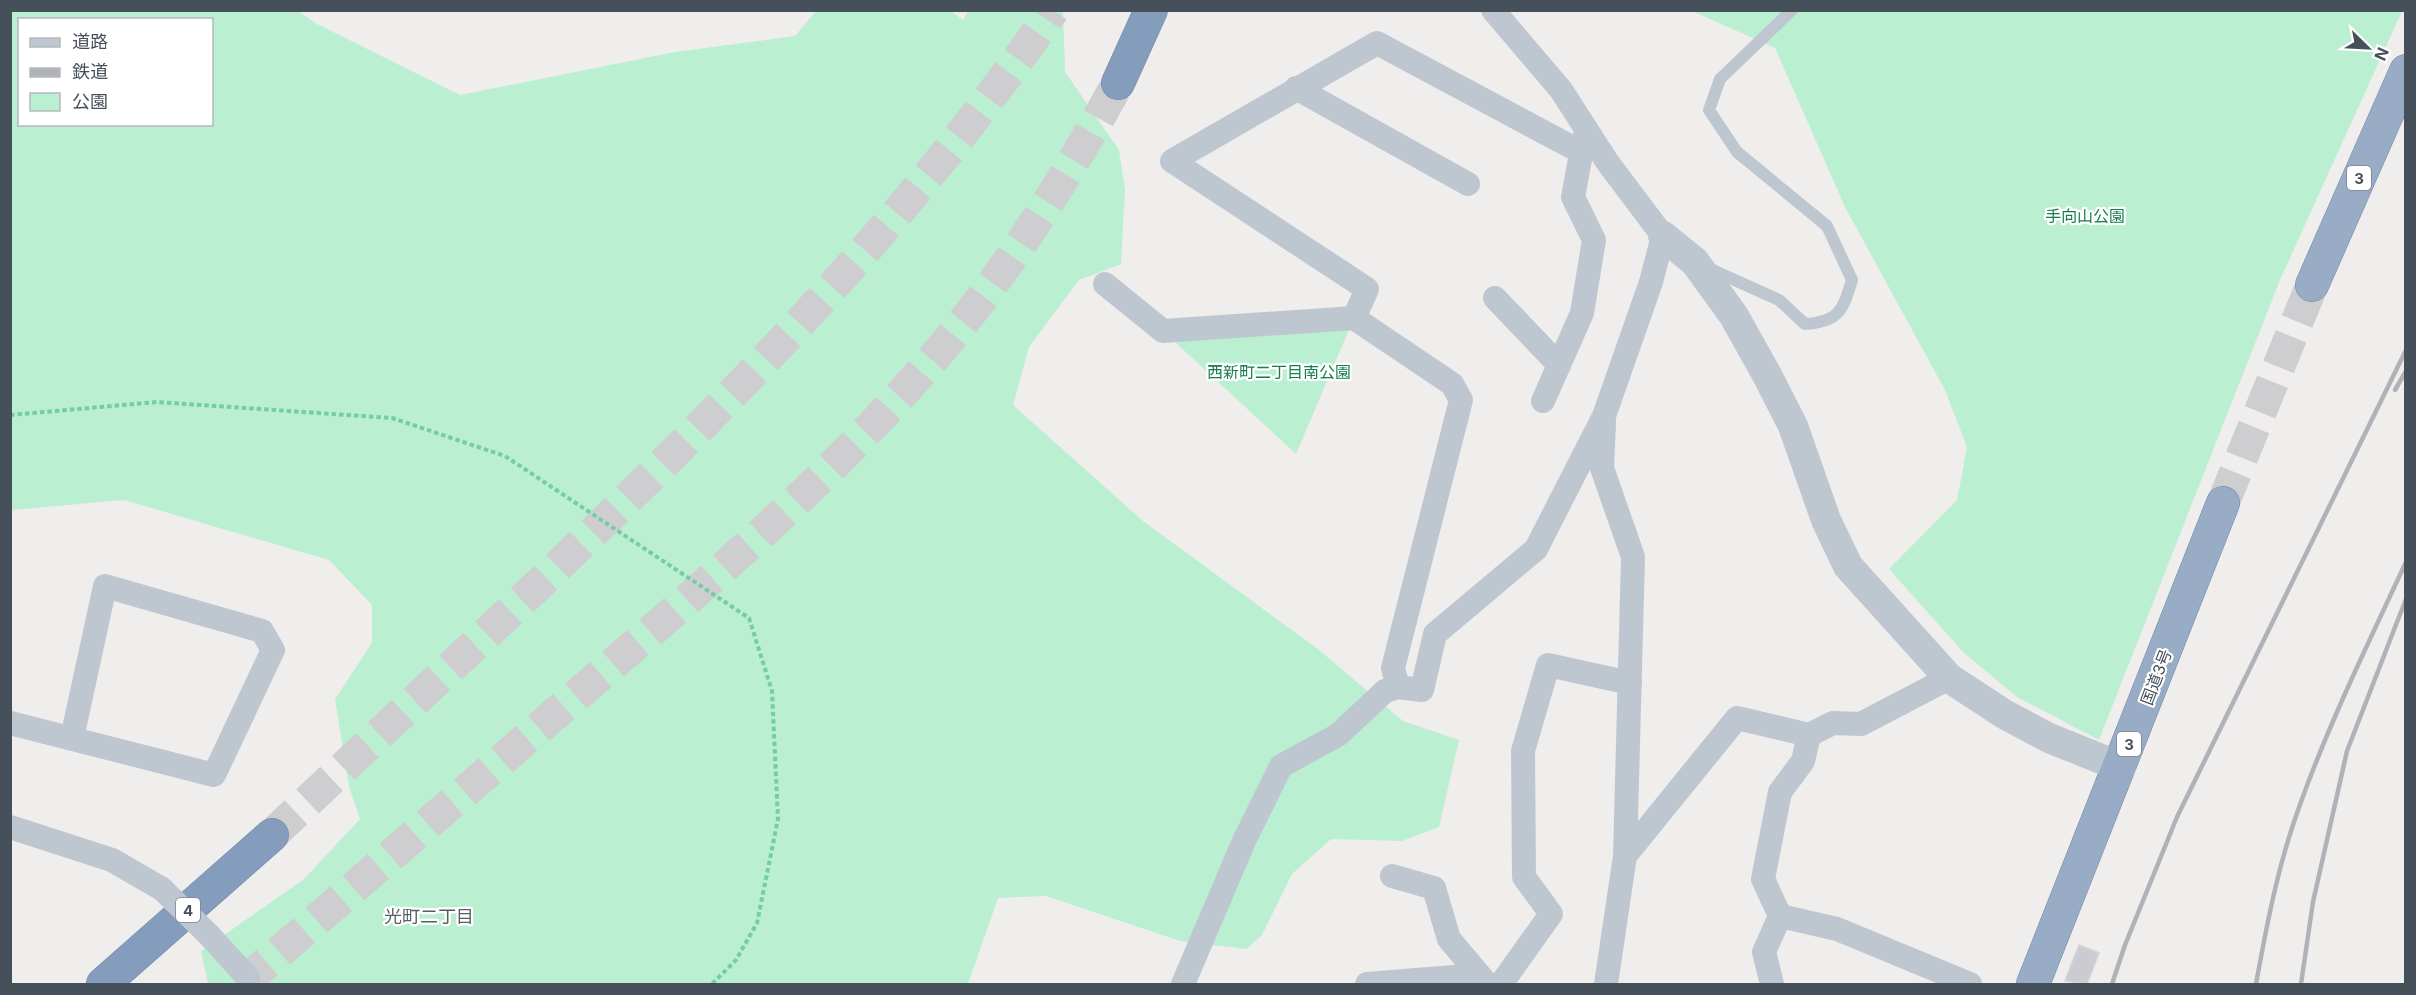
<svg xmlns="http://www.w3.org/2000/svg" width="2416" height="995" font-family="Inter,'Noto Sans JP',sans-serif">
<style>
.green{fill:#bbefd2;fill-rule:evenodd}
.building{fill:#caccd2;stroke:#d1d3d9;stroke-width:1.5}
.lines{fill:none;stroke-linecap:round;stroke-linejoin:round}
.trunk-tunnel{stroke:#ceced0;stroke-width:33;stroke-dasharray:33 16;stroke-linecap:butt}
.motorway-tunnel{stroke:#ceced0;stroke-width:33;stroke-dasharray:33 16;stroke-linecap:butt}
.trunk-casing{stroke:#7088a9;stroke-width:34}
.motorway-casing{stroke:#7088a9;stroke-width:34}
.path{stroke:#73cda5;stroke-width:4;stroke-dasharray:4.5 3;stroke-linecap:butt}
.service{stroke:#bec7d0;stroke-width:12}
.minor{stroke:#bec7d0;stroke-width:24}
.tertiary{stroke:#bec7d0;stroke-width:30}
.trunk{stroke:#98acc5;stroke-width:33}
.motorway{stroke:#849dbd;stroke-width:33}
.rail{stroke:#b0b2b8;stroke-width:4.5}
.minor-bridge{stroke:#bec7d0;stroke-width:24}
.labels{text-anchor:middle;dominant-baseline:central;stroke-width:4.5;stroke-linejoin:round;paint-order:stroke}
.shield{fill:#fff;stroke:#7e848c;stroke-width:1.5}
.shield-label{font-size:15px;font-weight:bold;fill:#46505b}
.park-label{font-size:16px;fill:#167d4f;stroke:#fff}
.street-label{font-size:16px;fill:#46505b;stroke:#fff}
.neighbourhood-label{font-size:18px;fill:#5a5d63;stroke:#fff}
</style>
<rect width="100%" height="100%" fill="#f0eded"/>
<g class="green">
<path d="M11,11H298L317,24L460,95L675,52L795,36L816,11H951L963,20L968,11H1063L1065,72L1119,150L1125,190L1121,264L1079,280L1029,347L1013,405L1143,521L1319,650L1403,721L1459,740L1439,827L1402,841L1331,839L1292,874L1262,935L1247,949L1180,941L1046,896L998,898L968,984H208L201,951L303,880L360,819L349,787L335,699L372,643V605L329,560L124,500L11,510ZM20,20H212V124H20Z"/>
<path d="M1692,11H2402L2280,280L2099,740L2017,697L1963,652L1889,569L1957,500L1967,447L1945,390L1845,207L1775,48Z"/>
<path d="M1354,318L1296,454L1163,331Z"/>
</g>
<path class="building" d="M2079,945L2099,953L2087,984L2065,981Z"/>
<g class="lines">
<path class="trunk-tunnel" d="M2223,503L2312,285"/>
<g class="motorway-tunnel">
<path d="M272,835C546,575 838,323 1053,10"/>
<path d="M242,984C361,882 479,779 598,677C714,577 830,478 930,362C1004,277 1064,182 1118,83"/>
</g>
<defs>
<g id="trunk">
<path d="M2312,285L2406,71"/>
<path d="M2033,984L2223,503"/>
</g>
<g id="motorway">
<path d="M1118,83L1151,10"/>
<path d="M103,984L272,835"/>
</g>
</defs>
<use href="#trunk" class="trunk-casing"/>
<use href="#motorway" class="motorway-casing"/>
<path class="path" d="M10,415L157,402L392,418L505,456L749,618L772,691L778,819L757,923L736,960L712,984"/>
<path class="service" d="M1708,268L1779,300L1805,324C1839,322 1843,310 1852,280L1827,226L1737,152L1709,110L1720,79L1792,10"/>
<g class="minor">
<path d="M1296,88L1468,184"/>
<path d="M1105,284L1163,331L1354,318L1452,384L1461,400L1393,668L1398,687"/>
<path d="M1495,298L1559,365"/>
<path d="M1354,318L1367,289L1172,161L1377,43L1581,152"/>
<path d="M1543,401L1582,313L1594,240L1573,197L1584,138"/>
<path d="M1604,422L1602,468L1633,557L1625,856L1606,984"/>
<path d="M10,723L214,775L273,650L262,631L105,586L72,738"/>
<path d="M10,827L112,860L162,889"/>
<path d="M1625,856L1737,718L1809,735L1833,723L1861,724L1949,678"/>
<path d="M1392,876L1434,888L1449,939L1487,984"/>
<path d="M1780,916L1837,929L1970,984"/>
<path d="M209,935L248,978"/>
<path d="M1183,984L1244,841L1281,766L1338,735L1385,691L1398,687L1422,690L1435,634L1536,549L1604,416L1651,282L1663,236L1608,163L1561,90L1493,10"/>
<path d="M1367,984L1478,975"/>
<path d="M1501,984L1551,914L1524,877L1523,751L1548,665L1630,683"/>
<path d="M1772,984L1764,952L1780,916L1763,879L1780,792L1803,761L1809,735"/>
</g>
<path class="tertiary" d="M1663,236L1695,262L1734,316L1767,375L1793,426L1826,520L1848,566L1949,678L2004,714L2049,738L2121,767"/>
<use href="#trunk" class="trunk"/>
<use href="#motorway" class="motorway"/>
<g class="rail">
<path d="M2395,390L2406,371"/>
<path d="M2112,984L2125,945L2177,817L2406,350"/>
<path d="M2256,984C2266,929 2277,870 2296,816C2326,729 2367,646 2406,562"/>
<path d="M2301,984L2313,902L2347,751L2406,599"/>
</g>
<path class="minor-bridge" d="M162,889L209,935"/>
</g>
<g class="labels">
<g class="shield">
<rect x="2347" y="166" width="24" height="24" rx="4.5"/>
<rect x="2117" y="732" width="24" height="24" rx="4.5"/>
<rect x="176" y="898" width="24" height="24" rx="4.5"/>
</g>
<g class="shield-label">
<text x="2359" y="178">3</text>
<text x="2129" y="744">3</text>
<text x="188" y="910">4</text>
</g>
<g class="park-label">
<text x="2085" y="216">手向山公園</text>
<text x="1279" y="372">西新町二丁目南公園</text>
</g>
<g class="street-label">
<text transform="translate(2156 677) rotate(-69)">国道3号</text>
</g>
<g class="neighbourhood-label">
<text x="429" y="916">光町二丁目</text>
</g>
</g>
<rect width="2416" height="995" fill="none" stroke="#46505b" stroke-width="24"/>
<rect x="18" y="18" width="195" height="108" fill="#ffffff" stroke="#b5b9bd" stroke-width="1.5"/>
<rect x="30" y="38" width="30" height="9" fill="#bec7d0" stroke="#b5b9bd" stroke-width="1.5"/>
<text x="72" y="48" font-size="18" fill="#46505b">道路</text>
<rect x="30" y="68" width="30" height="9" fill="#b0b2b8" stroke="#b5b9bd" stroke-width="1.5"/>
<text x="72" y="78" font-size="18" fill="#46505b">鉄道</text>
<rect x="30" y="93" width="30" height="18" fill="#bbefd2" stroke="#b5b9bd" stroke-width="1.5"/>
<text x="72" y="108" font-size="18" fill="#46505b">公園</text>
<g transform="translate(2368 48) rotate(114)" stroke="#ffffff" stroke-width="4.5" paint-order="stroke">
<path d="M0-4.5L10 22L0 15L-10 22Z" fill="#46505b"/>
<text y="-9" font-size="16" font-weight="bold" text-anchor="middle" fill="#46505b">N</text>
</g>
</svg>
